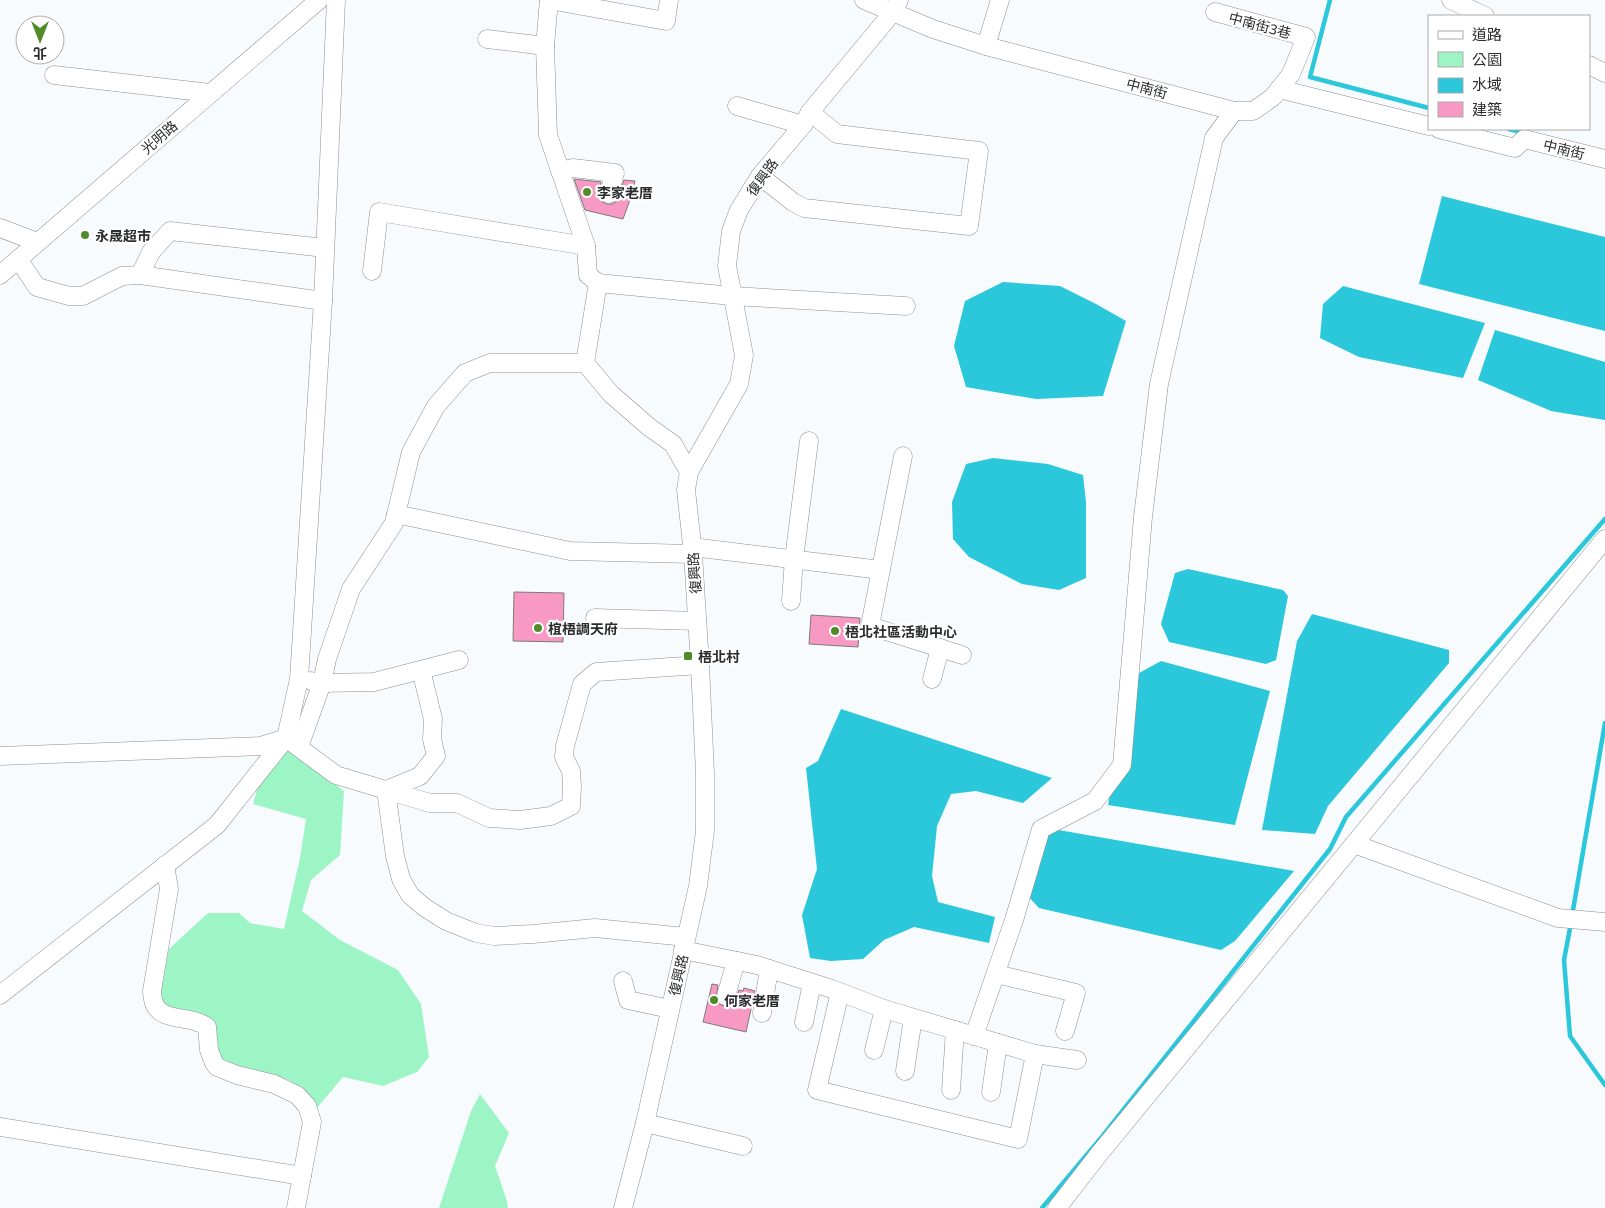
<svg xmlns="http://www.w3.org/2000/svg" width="1605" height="1208" font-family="Commissioner,'Noto Sans TC',sans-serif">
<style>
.green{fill:#9df5c6}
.water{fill:#2bc7da}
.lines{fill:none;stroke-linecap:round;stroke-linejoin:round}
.stream{stroke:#2bc7da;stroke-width:4.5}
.building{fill:#f799c2;stroke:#7d7a7b}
.minor-casing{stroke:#8d8f92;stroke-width:19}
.minor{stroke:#fff;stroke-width:18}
.poi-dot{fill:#4f8b29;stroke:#fff;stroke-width:2}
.labels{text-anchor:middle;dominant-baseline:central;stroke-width:4.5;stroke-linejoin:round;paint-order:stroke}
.street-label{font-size:14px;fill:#2c2d2e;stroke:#fff}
.poi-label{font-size:14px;font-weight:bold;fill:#2c2d2e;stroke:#fff;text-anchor:start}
</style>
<rect width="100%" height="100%" fill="#f8fbfe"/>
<g class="green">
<path d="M288,748L302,756L344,791L340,855L311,880L302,911L340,940L398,970L421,1004L429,1057L417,1072L383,1086L343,1077L316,1109L289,1080L232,1069L220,1062L214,1034L213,1020L163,1011L158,1001L169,949L208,913H239L250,923L284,929L300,858L306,819L253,804L258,786Z"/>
<path d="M480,1094L509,1133L495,1166L507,1201L508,1208H439L471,1111Z"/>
</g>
<g class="water">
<path d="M1442,196L1605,237V331L1419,284Z"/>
<path d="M1003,282L1060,286L1096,304L1126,321L1103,396L1036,399L966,387L954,346L965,301Z"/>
<path d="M1343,286L1485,323L1463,378L1359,357L1320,338L1323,304Z"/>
<path d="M1495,330L1605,362V420L1551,411L1478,380Z"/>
<path d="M993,458L1048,464L1083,475L1086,502V578L1059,590L1022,584L969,557L953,539L952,502L966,464Z"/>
<path d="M1188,569L1283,590L1288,596L1276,660L1266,664L1169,642L1161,624L1175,573Z"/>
<path d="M1312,614L1449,650V663L1328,806L1315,834L1262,830L1297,641Z"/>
<path d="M1161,661L1270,691L1235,825L1108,805L1113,778L1132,762L1130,678Z"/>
<path d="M841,709L1052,778L1023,803L976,791L951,794L937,826L932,876L938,902L995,917L989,943L914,927L884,940L863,959L831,961L810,958L802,915L817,869L806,768L818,761Z"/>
<path d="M1047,828L1294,871L1235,941L1221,950L1039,908L1026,894Z"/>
</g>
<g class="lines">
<g class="stream">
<path d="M1330,0L1310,77L1429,108"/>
<path d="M1509,129L1524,133"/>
<path d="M1572,916L1605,723"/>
<path d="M1571,923L1564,960L1570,1036L1605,1085"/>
<path d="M1042,1208L1101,1138L1330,849L1346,817L1605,519"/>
</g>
</g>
<g class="building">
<path d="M574,179L601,182L599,196L601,201L607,204H612L617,201L624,180L635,181L630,200L623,219L585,210Z"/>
<path d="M514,592L564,593L563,642L513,641Z"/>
<path d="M811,615L860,618L858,647L809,644Z"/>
<path d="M712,984L718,985L716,999L719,1004L724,1006H729L734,1003L739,990L743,991L744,988L755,991L746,1032L703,1022Z"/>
</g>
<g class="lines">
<defs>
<g id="minor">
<path d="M549,0L545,46L548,135L586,246L588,275L598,283L585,363"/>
<path d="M549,0L666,21L669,0"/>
<path d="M864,0L933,29L986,46L1234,111H1253L1273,97L1291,74L1306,37L1215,12"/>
<path d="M1451,0L1485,16"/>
<path d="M487,39L545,46"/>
<path d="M986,46L1000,0"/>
<path d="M1589,65L1605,73"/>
<path d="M54,75L210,93"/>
<path d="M1279,89L1429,126"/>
<path d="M737,106L803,125"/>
<path d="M1439,129L1515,148L1524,139L1605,159"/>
<path d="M560,171L573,168L615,173L609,194"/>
<path d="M760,176L793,202L804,208L969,226L979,151L837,134L810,112"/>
<path d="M0,228L37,242"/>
<path d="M18,259L37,287L69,296H83L122,276L140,275L323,301"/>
<path d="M372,271L379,212L586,246"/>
<path d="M0,275L319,0"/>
<path d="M140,275L151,252L170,231L325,248"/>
<path d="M598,283L732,296L906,306"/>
<path d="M903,456L870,626L962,655"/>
<path d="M396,514L570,551L693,554"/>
<path d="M692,547L881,570"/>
<path d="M791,601L794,559L809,441"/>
<path d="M595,618L697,621"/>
<path d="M932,679L940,648"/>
<path d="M311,681L322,683L374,682L459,660"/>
<path d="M299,747L322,683L327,659L351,589L394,523L411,452L436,406L465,373L490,363H585L611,394L649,427L673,444L689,472"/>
<path d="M0,756L260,746L286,738L336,775L386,790L395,856L401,879L410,895L424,907L446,921L476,933L494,936L533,934L595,928L686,937"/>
<path d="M386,790L430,803H457L489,818L520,820L551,816L571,806L572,786L571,771L564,757L565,746L582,684L596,672L700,665"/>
<path d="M386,790L420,776L436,756L432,739L433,719L421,670"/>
<path d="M1354,844L1558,918L1605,922"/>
<path d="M165,865L169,889L152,991C152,1027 189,1012 207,1027L209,1050L214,1063L217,1067L237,1075L274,1084L297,1095L307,1106L312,1122L296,1208"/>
<path d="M683,950L757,965L832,989L884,1009L1035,1054L1018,1139L817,1090L840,992"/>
<path d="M996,974L1076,993L1065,1031"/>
<path d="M623,981L628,1000L670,1009"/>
<path d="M0,995L217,825L286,738L299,679L323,301L336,0"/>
<path d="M726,996L736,961"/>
<path d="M762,1013L769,969"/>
<path d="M804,1022L812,983"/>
<path d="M974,1036L1014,920L1041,829L1095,801L1122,765L1143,517L1159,384L1214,138L1234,111"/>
<path d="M874,1050L884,1009"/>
<path d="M1035,1054L1077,1060"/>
<path d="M905,1071L913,1018"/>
<path d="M951,1090L955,1030"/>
<path d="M991,1092L998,1043"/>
<path d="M645,1123L743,1146"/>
<path d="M0,1127L302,1176"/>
<path d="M623,1208L645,1123L698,886L705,831V773L700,665L693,554L686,490L689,472L739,384L744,355L727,266L731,231L739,210L760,176L803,125L810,112L893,12L899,0"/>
<path d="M1057,1208L1099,1154L1605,539"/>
</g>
</defs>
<use href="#minor" class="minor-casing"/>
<use href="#minor" class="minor"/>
</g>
<g class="poi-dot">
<circle cx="587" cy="192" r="5"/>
<circle cx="85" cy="235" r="5"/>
<circle cx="538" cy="628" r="5"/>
<circle cx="835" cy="631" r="5"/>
<rect x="683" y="651" width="10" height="10" rx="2.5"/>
<circle cx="714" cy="1000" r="5"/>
</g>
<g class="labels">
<g class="street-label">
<text transform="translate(1260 25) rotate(15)">中南街3巷</text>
<text transform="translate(1147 88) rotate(15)">中南街</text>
<text transform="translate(159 137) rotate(-41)">光明路</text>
<text transform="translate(1564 149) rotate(14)">中南街</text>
<text transform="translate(762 177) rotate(-54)">復興路</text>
<text transform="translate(694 573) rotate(-94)">復興路</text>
<text transform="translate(678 975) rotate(-77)">復興路</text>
</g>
<g class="poi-label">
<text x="597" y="192">李家老厝</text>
<text x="95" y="235">永晟超市</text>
<text x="548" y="628">椬梧調天府</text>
<text x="845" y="631">梧北社區活動中心</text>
<text x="698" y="656">梧北村</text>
<text x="724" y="1000">何家老厝</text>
</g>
</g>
<rect x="1428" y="15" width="162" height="115" fill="#ffffff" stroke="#ababab"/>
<rect x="1438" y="31" width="25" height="8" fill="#ffffff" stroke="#ababab"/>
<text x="1472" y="40" font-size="15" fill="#2c2d2e">道路</text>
<rect x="1438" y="52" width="25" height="15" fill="#9df5c6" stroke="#ababab"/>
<text x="1472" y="65" font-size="15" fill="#2c2d2e">公園</text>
<rect x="1438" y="78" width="25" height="15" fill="#2bc7da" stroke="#ababab"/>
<text x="1472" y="90" font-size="15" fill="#2c2d2e">水域</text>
<rect x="1438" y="102" width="25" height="15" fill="#f799c2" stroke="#ababab"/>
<text x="1472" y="115" font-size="15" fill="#2c2d2e">建築</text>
<g transform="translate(40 40) rotate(180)"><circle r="24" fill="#ffffff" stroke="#ababab"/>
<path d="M0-4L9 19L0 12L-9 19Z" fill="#4f8b29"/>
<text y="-8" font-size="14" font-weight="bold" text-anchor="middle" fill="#2c2d2e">北</text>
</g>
</svg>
